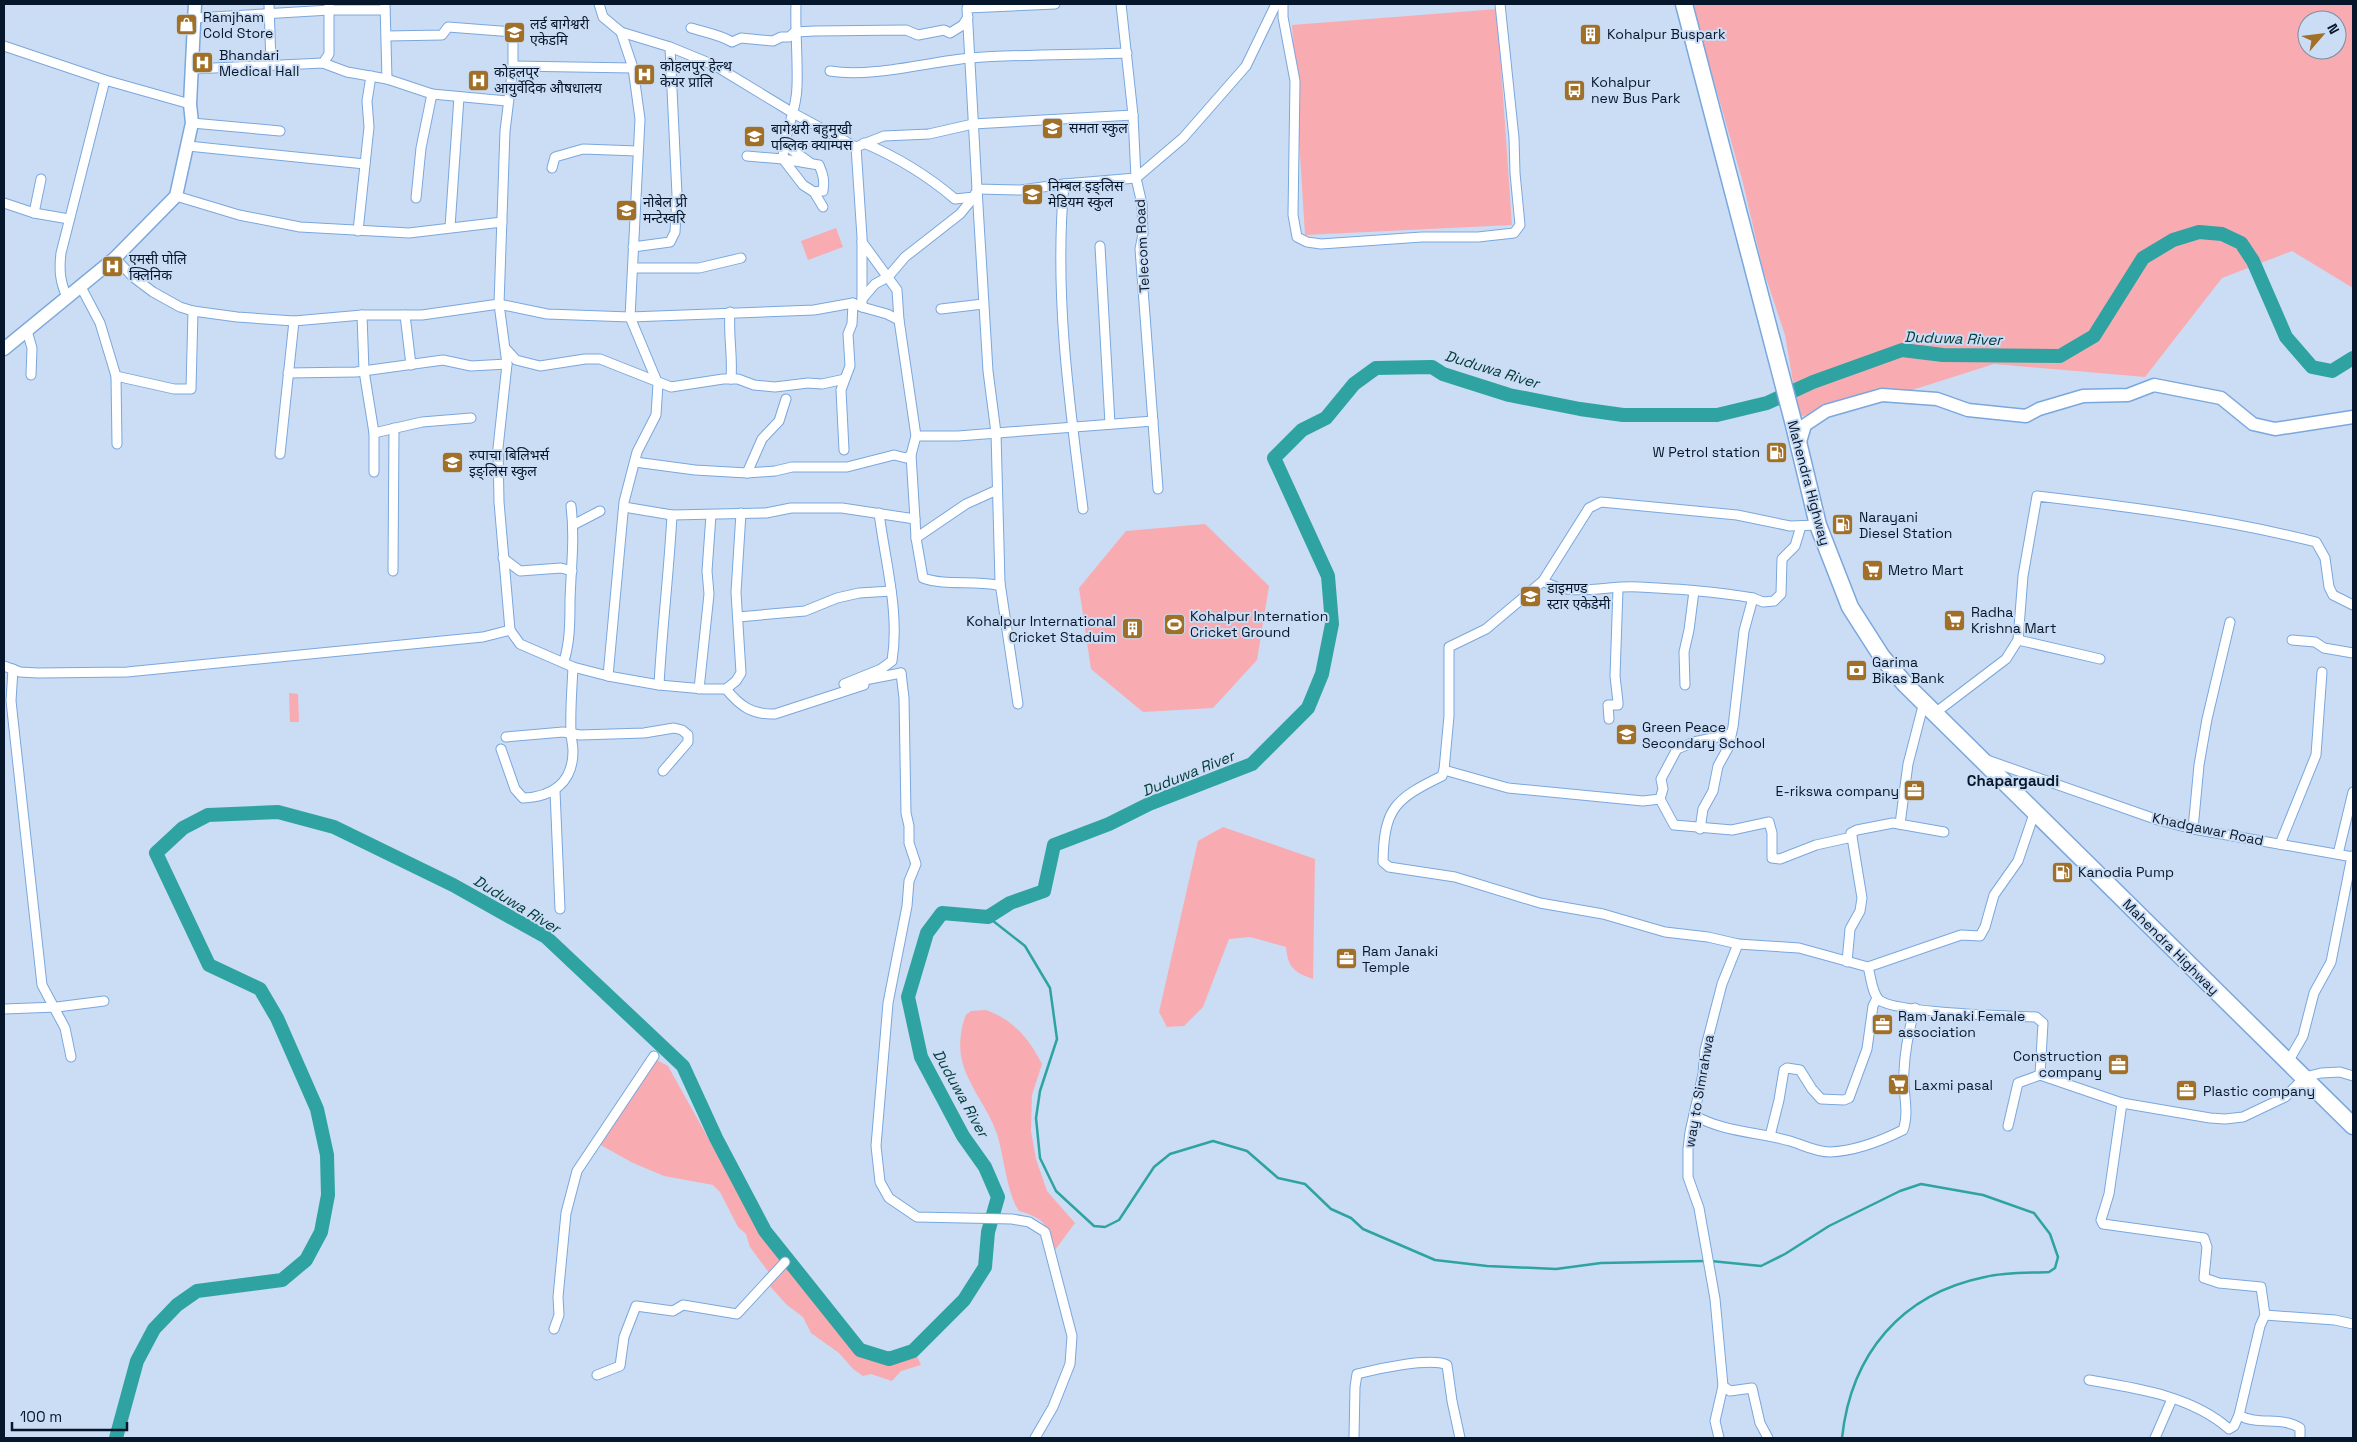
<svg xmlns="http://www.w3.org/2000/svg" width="2357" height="1442" font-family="'Space Grotesk','Noto Sans Devanagari',sans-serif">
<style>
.green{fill:#f9abb2;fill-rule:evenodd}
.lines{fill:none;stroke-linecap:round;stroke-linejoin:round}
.stream{stroke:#2ea3a1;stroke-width:2.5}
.river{stroke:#2ea3a1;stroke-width:14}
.street-casing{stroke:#7aa7dd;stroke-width:11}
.secondary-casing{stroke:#7aa7dd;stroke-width:15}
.highway-casing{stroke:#7aa7dd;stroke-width:19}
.street{stroke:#fff;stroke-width:9}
.secondary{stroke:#fff;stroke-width:12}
.highway{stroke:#fff;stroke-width:16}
.labels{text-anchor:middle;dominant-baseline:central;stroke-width:4;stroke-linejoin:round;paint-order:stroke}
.poi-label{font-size:14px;fill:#06172b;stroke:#caddf4;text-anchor:start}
.street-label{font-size:14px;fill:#06172b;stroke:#caddf4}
.water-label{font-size:15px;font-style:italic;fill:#013837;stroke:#caddf4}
.neighbourhood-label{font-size:15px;font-weight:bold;fill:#06172b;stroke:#caddf4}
</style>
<rect width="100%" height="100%" fill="#caddf4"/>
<g class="green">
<path d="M1694,4H2353V288L2292,251L2222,278L2145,377L1994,364L1884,399L1793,418V382L1785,335L1763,269L1743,183L1700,32ZM2307,20H2337V50H2307Z"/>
<path d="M1497,9L1512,225L1305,235L1292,25Z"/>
<path d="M836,228L843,247L808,260L801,241Z"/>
<path d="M1205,524L1269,586L1257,660L1213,708L1143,712L1091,669L1079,588L1126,531Z"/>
<path d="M289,693L298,694L299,722H290Z"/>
<path d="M1223,827L1315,859L1313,979C1294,972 1288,968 1286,947L1250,937L1229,939L1203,1007L1184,1026L1167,1027L1159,1012L1198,841Z"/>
<path d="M986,1010C1014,1020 1029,1039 1042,1064L1032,1095L1031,1131L1036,1159L1047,1191L1075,1223L1055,1250C1048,1226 1045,1218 1019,1211C1007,1194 1004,1156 997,1134C988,1107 966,1084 961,1056C959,1044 961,1026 966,1015L971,1011Z"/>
<path d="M655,1059L668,1066L765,1240L782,1262L770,1274L750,1247L746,1234L738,1227L720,1192L713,1185L664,1176L631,1162L599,1144Z"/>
<path d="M784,1266L827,1312L851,1334L867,1354L886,1361L915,1352L921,1365L901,1371L892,1381L871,1374L863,1376L853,1369L839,1353L811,1333L803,1317L787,1305L767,1283Z"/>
</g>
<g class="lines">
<g class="stream">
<path d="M988,917L1025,946L1050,988L1057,1039L1040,1091L1036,1118L1040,1158L1056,1191L1094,1226L1105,1227L1119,1220L1154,1167L1170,1154L1213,1141L1247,1151L1278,1178L1305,1184L1331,1209L1351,1218L1363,1229L1435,1260L1487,1266L1556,1269L1601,1263L1706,1261"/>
<path d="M1711,1261L1761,1266L1785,1254L1829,1226L1900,1191L1921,1184L1983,1195L2034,1213L2050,1234L2058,1257L2055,1268L2049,1272C2028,1273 2005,1272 1985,1277C1901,1294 1851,1354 1842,1438"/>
</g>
<path class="river" d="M116,1438L137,1361L154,1329L177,1305L197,1291L282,1280L306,1260L321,1232L328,1195L327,1155L317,1109L277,1018L260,989L209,965L156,853L183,828L208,815L278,812L334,827L453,885L546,937L683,1066L716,1138L765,1231L860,1350L889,1359L913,1351L964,1300L985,1267L988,1232L998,1197L985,1167L963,1136L921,1057L908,997L927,933L942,913L988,917L1010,903L1044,891L1054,845L1109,824L1149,804L1252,764L1308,708L1322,674L1332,624L1328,576L1274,458L1302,430L1326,418L1354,384L1376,368L1432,367L1443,374L1509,395L1580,409L1623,415H1717L1767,403L1813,382L1902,350L1943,355L2060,356L2094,336L2143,258L2173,240L2199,232L2222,234L2241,243L2253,261L2286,337L2312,367L2332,371L2353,358"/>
<defs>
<g id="street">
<path d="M269,4L271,64"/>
<path d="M385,4L387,79"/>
<path d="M599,4L603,17L621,32L670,47L714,65L793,113L856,147L884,136L929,134L973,124L1133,115"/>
<path d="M1055,4L967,8L977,189L1021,190L1064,184L1136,178L1183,138L1246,66L1276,4"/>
<path d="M1121,4L1133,115L1136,178L1142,204L1143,234L1140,249L1158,489"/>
<path d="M1283,4V17L1295,81L1293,215L1297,237L1307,242L1321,244L1422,237H1478L1514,233L1520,225L1515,173L1514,138L1500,4"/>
<path d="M195,18L330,10H385"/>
<path d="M691,28C704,32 721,35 732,42L741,38L773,41L781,37H789L795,32L815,31L906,30L918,35L944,30L950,33L963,25L968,17"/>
<path d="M621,32L633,68L640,119L630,317L814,310L853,303L862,307V237L856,147"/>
<path d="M387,36L442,35L448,27L513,32V66"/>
<path d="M4,46L105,80L190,104"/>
<path d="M323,63L329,54V4"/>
<path d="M193,69L323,63L347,72L387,79L432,94L507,101"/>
<path d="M830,71C871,78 928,62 970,58C1022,54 1075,55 1127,53"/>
<path d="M192,123L280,131"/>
<path d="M785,139L791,149L809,162"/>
<path d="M864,143C897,157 928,176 955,199L974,197L975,194"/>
<path d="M188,146L365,164"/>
<path d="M747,156L783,159C783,134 797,112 797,86C798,59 795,31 796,4"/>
<path d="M783,159L819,165C823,174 825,181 823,191L814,192"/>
<path d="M783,159L803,185L814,192L823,207"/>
<path d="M552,168L555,157L583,149L637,151"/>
<path d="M1064,184C1054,292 1069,402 1083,509"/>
<path d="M176,196L239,215L300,227L409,233L502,222"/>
<path d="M416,198L421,148L432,94"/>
<path d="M4,203L34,213L69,219"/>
<path d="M34,213L41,179"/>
<path d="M450,227L459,97"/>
<path d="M358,231L369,127L367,101L371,76"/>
<path d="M862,242L897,290L899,320L916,436H958L1153,421"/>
<path d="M1100,246L1110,424"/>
<path d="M633,247L670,242L675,232L677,195L670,47"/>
<path d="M115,258L133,277L153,292L180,307L193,311L237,317L294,321L362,315H422L499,304L547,314L630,317L658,384L656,415L637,452L624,502L608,676"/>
<path d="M633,268H699L741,258"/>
<path d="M81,287L100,323L116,376L117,444"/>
<path d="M67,297C60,282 59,270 61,253L105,80"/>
<path d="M862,299L875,284L888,277L905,257L960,214L974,197"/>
<path d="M862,307L887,314L899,320"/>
<path d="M941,309L983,304"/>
<path d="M730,312C728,335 733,356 731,379"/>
<path d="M362,315L364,371L374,433V472"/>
<path d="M405,315L411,365"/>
<path d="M27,331L32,348L31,375"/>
<path d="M506,349L516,360L540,366L585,359H600L671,387L723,379H738L754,385L775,387L808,383L822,384L845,379L850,366L848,334L852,324L853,303"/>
<path d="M288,373L356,372L443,360L471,366L507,364"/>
<path d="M116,376L174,389H191L193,311"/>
<path d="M374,433L422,422L471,418"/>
<path d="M844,450L841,390L845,379"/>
<path d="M280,454L294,321"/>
<path d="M635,462L695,470L747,473L775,471L792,467H847L894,455L906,458L911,455"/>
<path d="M747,473L762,439L779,421L786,399"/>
<path d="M624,507L672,515L766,513L791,508H842L915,519L911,455L916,436"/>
<path d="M879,513C885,561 900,613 892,661L881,669L844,684L901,673"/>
<path d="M915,519L916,538L923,578C945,586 973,580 997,585L1000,583L996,433L988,371L977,189"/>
<path d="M573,525L600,511"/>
<path d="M1818,525L1790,526L1737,515L1601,502L1589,508L1543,581L1486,629L1449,647V716L1444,770L1442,776C1395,799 1384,808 1383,862L1389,867L1455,877L1540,903L1603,914L1665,932L1708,937L1738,944L1799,948L1868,967C1871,977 1872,993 1879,1000C1896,1013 2010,1016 2036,1017L2043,1023L2040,1075L2122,1103L2210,1118L2225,1119L2243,1117L2285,1097L2305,1077L2321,1073L2340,1072L2353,1076"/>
<path d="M916,538L966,504L997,490"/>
<path d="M503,558L520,571L561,568L572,571"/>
<path d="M393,571L394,428"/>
<path d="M1543,581C1570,598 1608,585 1638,587C1676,589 1715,591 1753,598"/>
<path d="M1000,583L1018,704"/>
<path d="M738,617L805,611L837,598L859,593L891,591"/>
<path d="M510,630L499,502L498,448L507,364L499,304L505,131L513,66L633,68"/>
<path d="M2018,640L2100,659"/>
<path d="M2292,640L2315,642L2324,648L2353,653"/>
<path d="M564,661C570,642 570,621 570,600C571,568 575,538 571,506"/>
<path d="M4,666L20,672L38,673L127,672L483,637L510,630L520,644L573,667L608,676L659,685L704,689H726L736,681L741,673L736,592L741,513"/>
<path d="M13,669L11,701L42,985L65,1028L71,1057"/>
<path d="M901,673L904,698L906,813L909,826V843L916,864L909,881L907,906L888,1003L876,1146L880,1182L889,1198L917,1217L1012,1219L1029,1222L1045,1232L1072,1336L1070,1364L1053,1407L1035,1438"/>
<path d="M659,685C662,628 669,572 672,515"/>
<path d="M1685,685L1684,652L1689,630L1694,591"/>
<path d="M699,689L709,594L707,571L711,515"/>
<path d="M726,689C740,706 752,715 775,714L864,685"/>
<path d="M1935,713L2006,659L2018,640L2023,576L2037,496C2131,507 2225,519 2316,542L2325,558L2329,587L2333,595L2353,605"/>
<path d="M1609,719L1608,705H1618V702L1615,676L1618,589"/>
<path d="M506,737L563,732L580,735L644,733L674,728L682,730L688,735V742L663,771"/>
<path d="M501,749L515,789L523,798C552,797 573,783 573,751C573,745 571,739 571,732C570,711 572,689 573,667"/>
<path d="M1987,760L2158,820L2193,829L2353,857"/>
<path d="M1444,770L1508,788L1643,801L1660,799L1663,789L1661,779L1677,749L1694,742L1731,734"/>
<path d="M555,791L560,909"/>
<path d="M1660,799L1674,825L1732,830L1769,822L1772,833V858L1780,859L1816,845L1852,837L1862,898L1860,911L1850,929L1847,962"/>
<path d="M1900,824L1908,764L1924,702"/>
<path d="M1700,829L1703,809L1713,791L1718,766L1728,748L1733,727L1744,631L1753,598L1763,602L1774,601L1781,594L1782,559L1795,546L1801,526"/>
<path d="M2193,829L2199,765L2207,719L2230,622"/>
<path d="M1852,837L1851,833L1857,830L1893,823L1944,832"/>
<path d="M2280,844L2316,755L2322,672"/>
<path d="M2338,854L2353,792"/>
<path d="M1738,944L1722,984L1705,1050L1703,1074L1690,1132L1688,1149V1177L1699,1208L1715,1299L1723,1386L1730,1391L1752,1388L1760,1423L1768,1438"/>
<path d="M1868,967L1961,935L1980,936L1985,927L1994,895L2018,861L2035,811"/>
<path d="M4,1009L57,1007L104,1001"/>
<path d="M2288,1062L2303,1036L2314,993L2331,962L2352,856"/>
<path d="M1694,1115C1722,1132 1759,1132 1790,1141C1803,1145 1816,1152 1830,1152C1855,1151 1881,1141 1903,1130C1910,1112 1902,1090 1904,1071C1905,1050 1909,1029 1915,1008"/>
<path d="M2008,1126L2018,1083L2040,1075"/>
<path d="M1770,1136L1779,1100L1784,1070L1787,1068L1800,1070L1812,1089L1821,1099L1844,1100L1849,1098L1867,1049L1873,1006L1877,998"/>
<path d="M2265,1315L2335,1320L2353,1324"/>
<path d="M554,1329L559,1315L558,1297L566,1213L577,1171L654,1056"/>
<path d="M597,1375L620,1366L624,1337L636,1306L673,1311L683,1305L737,1314L785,1262"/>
<path d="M2089,1380C2136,1388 2192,1396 2229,1429L2234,1426L2239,1415L2260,1326L2265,1315L2261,1287L2219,1283L2204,1278L2207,1247L2204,1238L2103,1224L2101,1220L2109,1194L2122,1103"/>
<path d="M2239,1415C2257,1426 2282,1416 2300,1428V1438"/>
<path d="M1354,1438L1355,1387L1357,1374C1376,1369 1431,1357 1447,1365L1452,1401L1460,1438"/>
<path d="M1719,1438L1715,1421L1723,1386"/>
<path d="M2155,1438L2172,1399"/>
</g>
<g id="secondary">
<path d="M4,349L115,258L176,196L192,123L190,104L195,4"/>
<path d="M1799,445L1805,425L1826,411L1882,395L1937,399L1968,410L2026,416L2039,409L2083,396L2128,395L2154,385L2221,398L2253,424L2275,429L2353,417"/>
</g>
<path id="highway" d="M1684,4L1793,421L1818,525L1850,607L1882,657L1905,684L2353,1126"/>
</defs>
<use href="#street" class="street-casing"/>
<use href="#secondary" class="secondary-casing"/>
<use href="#highway" class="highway-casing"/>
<use href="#street" class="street"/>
<use href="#secondary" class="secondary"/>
<use href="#highway" class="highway"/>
</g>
<defs>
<symbol id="shop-square" viewBox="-11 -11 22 22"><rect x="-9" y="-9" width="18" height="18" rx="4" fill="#a16f25" stroke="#caddf4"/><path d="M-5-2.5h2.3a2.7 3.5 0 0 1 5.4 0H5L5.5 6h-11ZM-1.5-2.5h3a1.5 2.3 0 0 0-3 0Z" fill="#fff"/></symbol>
<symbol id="school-square" viewBox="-11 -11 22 22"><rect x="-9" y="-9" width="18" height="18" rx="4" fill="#a16f25" stroke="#caddf4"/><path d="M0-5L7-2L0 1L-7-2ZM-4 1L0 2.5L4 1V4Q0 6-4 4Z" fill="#fff"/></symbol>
<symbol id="building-square" viewBox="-11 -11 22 22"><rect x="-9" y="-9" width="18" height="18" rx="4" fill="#a16f25" stroke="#caddf4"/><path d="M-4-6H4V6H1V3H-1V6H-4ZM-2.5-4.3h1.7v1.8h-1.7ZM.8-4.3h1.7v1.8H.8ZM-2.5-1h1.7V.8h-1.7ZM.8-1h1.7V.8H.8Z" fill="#fff"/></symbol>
<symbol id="hospital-square" viewBox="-11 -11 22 22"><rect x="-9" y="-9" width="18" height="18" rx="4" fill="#a16f25" stroke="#caddf4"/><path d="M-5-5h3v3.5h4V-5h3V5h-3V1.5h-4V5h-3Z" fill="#fff"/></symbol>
<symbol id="bus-square" viewBox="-11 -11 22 22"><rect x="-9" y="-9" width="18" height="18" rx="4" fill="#a16f25" stroke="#caddf4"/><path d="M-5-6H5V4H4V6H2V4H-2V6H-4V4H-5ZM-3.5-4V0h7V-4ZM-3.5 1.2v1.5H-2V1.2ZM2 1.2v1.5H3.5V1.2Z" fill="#fff"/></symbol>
<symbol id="fuel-square" viewBox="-11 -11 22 22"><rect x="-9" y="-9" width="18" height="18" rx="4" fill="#a16f25" stroke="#caddf4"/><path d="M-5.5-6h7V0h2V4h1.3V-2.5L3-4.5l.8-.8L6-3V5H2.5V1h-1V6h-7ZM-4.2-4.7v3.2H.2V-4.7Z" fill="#fff"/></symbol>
<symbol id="supermarket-square" viewBox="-11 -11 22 22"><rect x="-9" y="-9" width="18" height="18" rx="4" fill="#a16f25" stroke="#caddf4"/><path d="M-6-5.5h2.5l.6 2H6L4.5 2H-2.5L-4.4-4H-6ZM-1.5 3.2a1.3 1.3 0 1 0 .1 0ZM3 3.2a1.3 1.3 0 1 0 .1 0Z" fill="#fff"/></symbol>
<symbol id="stadium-square" viewBox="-11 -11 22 22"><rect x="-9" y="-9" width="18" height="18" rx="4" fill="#a16f25" stroke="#caddf4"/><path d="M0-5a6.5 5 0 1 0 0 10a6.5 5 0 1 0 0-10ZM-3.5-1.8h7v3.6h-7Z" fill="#fff"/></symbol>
<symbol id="bank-square" viewBox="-11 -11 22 22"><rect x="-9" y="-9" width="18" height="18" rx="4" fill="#a16f25" stroke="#caddf4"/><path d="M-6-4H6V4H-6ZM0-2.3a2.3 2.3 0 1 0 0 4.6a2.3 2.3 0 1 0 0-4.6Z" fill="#fff"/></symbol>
<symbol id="office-square" viewBox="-11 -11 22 22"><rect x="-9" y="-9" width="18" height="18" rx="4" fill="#a16f25" stroke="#caddf4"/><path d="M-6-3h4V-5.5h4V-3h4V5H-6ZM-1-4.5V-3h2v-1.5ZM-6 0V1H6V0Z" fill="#fff"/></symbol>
</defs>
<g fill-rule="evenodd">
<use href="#shop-square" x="174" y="12" width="25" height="25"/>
<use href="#school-square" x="502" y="20" width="25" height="25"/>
<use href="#building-square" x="1578" y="22" width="25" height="25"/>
<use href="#hospital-square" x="190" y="50" width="25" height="25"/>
<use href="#hospital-square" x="632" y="62" width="25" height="25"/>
<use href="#hospital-square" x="466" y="68" width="25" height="25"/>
<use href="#bus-square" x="1562" y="78" width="25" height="25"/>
<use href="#school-square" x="1040" y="116" width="25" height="25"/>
<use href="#school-square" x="742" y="124" width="25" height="25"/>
<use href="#school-square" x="1020" y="182" width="25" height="25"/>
<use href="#school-square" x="614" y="198" width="25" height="25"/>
<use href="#hospital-square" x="100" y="254" width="25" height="25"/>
<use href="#fuel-square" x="1764" y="440" width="25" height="25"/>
<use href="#school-square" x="440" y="450" width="25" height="25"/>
<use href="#fuel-square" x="1830" y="512" width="25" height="25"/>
<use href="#supermarket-square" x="1860" y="558" width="25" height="25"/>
<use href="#school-square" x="1518" y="584" width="25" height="25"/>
<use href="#supermarket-square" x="1942" y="608" width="25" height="25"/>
<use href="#stadium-square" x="1162" y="612" width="25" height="25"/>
<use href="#building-square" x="1120" y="616" width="25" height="25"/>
<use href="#bank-square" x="1844" y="658" width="25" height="25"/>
<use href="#school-square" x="1614" y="722" width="25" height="25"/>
<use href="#office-square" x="1902" y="778" width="25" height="25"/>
<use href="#fuel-square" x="2050" y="860" width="25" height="25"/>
<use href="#office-square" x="1334" y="946" width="25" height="25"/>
<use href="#office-square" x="1870" y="1012" width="25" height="25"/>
<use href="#office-square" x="2106" y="1052" width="25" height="25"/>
<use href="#supermarket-square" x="1886" y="1072" width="25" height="25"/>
<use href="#office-square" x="2174" y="1078" width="25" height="25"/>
</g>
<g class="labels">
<g class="poi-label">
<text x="203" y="17">Ramjham<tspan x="203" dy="16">Cold Store</tspan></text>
<text x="530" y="24">लर्ड बागेश्वरी<tspan x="530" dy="16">एकेडमि</tspan></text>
<text x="1607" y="34">Kohalpur Buspark</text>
<text x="219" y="55">Bhandari<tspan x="219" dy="16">Medical Hall</tspan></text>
<text x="660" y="66">कोहलपुर हेल्थ<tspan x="660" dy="16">केयर प्रालि</tspan></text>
<text x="494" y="72">कोहलपुर<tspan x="494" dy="16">आयुर्वेदिक औषधालय</tspan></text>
<text x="1591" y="82">Kohalpur<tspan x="1591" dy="16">new Bus Park</tspan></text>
<text x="1069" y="128">समता स्कुल</text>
<text x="771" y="129">बागेश्वरी बहुमुखी<tspan x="771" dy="16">पब्लिक क्याम्पस</tspan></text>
<text x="1048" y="186">निम्बल इङ्लिस<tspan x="1048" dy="16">मेडियम स्कुल</tspan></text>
<text x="643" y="202">नोबेल प्री<tspan x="643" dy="16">मन्टेस्वरि</tspan></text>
<text x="129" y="259">एमसी पोलि<tspan x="129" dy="16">क्लिनिक</tspan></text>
<text x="1760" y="452" text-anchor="end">W Petrol station</text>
<text x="469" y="455">रुपाचा बिलिभर्स<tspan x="469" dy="16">इङ्लिस स्कुल</tspan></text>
<text x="1859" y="517">Narayani<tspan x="1859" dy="16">Diesel Station</tspan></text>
<text x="1888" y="570">Metro Mart</text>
<text x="1547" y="588">डाइमण्ड<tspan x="1547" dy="16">स्टार एकेडेमी</tspan></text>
<text x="1971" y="612">Radha<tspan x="1971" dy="16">Krishna Mart</tspan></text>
<text x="1190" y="616">Kohalpur Internation<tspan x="1190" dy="16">Cricket Ground</tspan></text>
<text x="1116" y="621" text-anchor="end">Kohalpur International<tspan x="1116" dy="16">Cricket Staduim</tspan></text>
<text x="1872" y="662">Garima<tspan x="1872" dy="16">Bikas Bank</tspan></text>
<text x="1642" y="727">Green Peace<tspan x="1642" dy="16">Secondary School</tspan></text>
<text x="1899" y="791" text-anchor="end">E-rikswa company</text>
<text x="2078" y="872">Kanodia Pump</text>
<text x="1362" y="951">Ram Janaki<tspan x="1362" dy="16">Temple</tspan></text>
<text x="1898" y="1016">Ram Janaki Female<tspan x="1898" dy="16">association</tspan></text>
<text x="2102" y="1056" text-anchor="end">Construction<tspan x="2102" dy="16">company</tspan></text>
<text x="1914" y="1085">Laxmi pasal</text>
<text x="2203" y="1091">Plastic company</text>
</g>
<g class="street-label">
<text transform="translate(1142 246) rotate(-93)">Telecom Road</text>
<text transform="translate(1809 483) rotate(75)">Mahendra Highway</text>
<text transform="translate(2208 829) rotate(12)">Khadgawar Road</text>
<text transform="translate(2171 947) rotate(45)">Mahendra Highway</text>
<text transform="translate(1699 1091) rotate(-80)">way to Simrahwa</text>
</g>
<g class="water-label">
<text transform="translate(1953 338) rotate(2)">Duduwa River</text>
<text transform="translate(1492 369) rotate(17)">Duduwa River</text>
<text transform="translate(1188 773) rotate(-22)">Duduwa River</text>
<text transform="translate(517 904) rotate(31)">Duduwa River</text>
<text transform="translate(961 1093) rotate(61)">Duduwa River</text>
</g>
<g class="neighbourhood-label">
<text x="2013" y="780">Chapargaudi</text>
</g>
</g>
<rect width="2357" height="1442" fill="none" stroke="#06172b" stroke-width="10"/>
<g transform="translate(2322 35) rotate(62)"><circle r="24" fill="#caddf4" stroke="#7c8ea4"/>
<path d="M0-4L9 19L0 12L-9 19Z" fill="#a16f25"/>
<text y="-8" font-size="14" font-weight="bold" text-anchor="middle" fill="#06172b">N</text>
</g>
<path d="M12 1422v8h115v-8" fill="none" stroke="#06172b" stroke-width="2.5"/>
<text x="20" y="1422" font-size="15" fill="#06172b" stroke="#caddf4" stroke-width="4" paint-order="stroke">100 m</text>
</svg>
